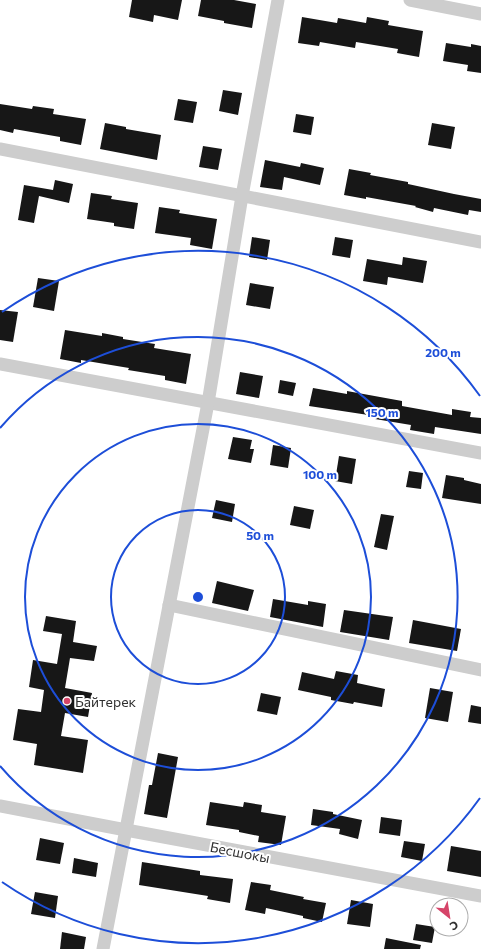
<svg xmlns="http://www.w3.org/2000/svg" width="481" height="949" font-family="Commissioner,sans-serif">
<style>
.building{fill:#171717}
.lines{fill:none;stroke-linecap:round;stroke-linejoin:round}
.minor{stroke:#cdcdcd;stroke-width:13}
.ring{fill:none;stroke:#1d4ed8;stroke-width:2}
.poi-dot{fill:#d64469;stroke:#fff;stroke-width:1.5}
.labels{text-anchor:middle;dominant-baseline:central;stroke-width:4;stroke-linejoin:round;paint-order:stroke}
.poi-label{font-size:14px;fill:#303030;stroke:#fff;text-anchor:start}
.street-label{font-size:14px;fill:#303030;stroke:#fff}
.centre{fill:#1d4ed8;stroke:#fff;stroke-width:2}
.ring-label{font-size:12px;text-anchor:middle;font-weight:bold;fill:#1d4ed8;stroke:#fff;stroke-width:4;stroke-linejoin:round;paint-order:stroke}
</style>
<rect width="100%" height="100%" fill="#fff"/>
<g class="building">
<path d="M132,0H182L178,20L154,15L153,22L129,17Z"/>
<path d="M201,0H234L256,4L252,28L224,23V21L198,16Z"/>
<path d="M302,17L337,23L338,18L366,23L367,17L389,21L388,25L423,31L419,57L397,53L398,49L356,42L355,48L320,42L319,46L298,43Z"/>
<path d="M446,43L471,47V44L481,46V73L467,71L468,65L443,61Z"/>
<path d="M223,90L242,93L238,115L219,111Z"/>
<path d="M178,99L197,102L193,123L174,120Z"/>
<path d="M0,104L32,109L33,106L54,109L53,114L86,119L81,145L60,141V137L14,129L13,133L0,130Z"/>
<path d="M296,114L314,117L311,135L293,132Z"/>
<path d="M105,123L126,127V129L161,135L157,160L100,149Z"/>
<path d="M432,123L455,127L451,149L428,145Z"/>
<path d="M203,146L222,149L218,170L199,167Z"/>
<path d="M265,160L300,167L301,163L324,168L320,185L284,177L282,190L260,187Z"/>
<path d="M349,169L371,173L370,175L408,182V184L454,194L481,199V212L469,210L468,215L434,208L433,212L415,207L416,206L366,197V199L344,195Z"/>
<path d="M55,180L73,184L69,203L39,196L34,223L18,220L24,185L53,190Z"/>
<path d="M91,193L112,196L111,199L138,203L134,229L114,226V223L87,219Z"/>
<path d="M159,207L180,210L179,213L217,219L212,249L190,245L191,238L155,233Z"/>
<path d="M252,237L270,240L267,260L249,257Z"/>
<path d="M335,237L353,240L350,258L332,255Z"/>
<path d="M403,257L427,261L423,283L388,277L387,285L363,281L367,259L402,265Z"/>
<path d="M38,278L59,281L54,311L33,307Z"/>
<path d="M250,283L274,287L270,309L246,305Z"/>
<path d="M0,310L18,312L13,342L0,340Z"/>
<path d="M65,330L102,336V333L123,337V339L155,344L154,348L191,354L186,384L165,380V376L128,370L129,368L81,360V363L60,359Z"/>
<path d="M240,372L263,376L259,398L236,394Z"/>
<path d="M280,380L296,383L293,396L278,393Z"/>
<path d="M313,388L347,394V391L402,401V406L452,415V409L471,412L470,417L481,418V434L435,427L434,434L410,430L411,425L375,419V416L309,406Z"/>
<path d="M233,437L252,440L250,449H254L251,463L228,459Z"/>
<path d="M273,445L291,448L288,468L270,465Z"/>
<path d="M339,456L356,459L352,484L335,481Z"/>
<path d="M409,471L423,473L421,489L406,487Z"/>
<path d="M446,475L464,478V480L481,484V504L442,498Z"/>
<path d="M216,500L235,504L232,522L212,518Z"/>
<path d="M294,506L314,510L310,529L290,525Z"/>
<path d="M381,514L394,516L387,550L374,547Z"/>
<path d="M217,581L254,590L248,611L212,603Z"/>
<path d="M273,599L308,605V601L326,604L323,627L270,617Z"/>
<path d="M344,610L393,617L389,640L340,632Z"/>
<path d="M46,616L76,621L73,642L97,646L94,661L70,658L65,688L92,693L88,717L65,713L61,736L88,740L83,773L34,765L37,744L13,740L18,709L41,712L44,690L29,687L33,660L57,664L62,634L43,631Z"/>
<path d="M413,620L461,629L457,651L409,643Z"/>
<path d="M336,671L358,675L357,683L385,689L382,707L354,702L353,704L331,700V697L298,690L302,672L334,679Z"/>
<path d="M430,688L453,692L448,722L425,718Z"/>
<path d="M261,693L281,697L277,715L257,711Z"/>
<path d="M471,705L481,707V724L468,722Z"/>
<path d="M158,753L178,757L167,818L144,814L149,785H152Z"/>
<path d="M210,802L243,807L244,802L262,805L261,812L286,816L281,845L258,842L259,836L239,832V830L206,825Z"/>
<path d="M313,809L333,812V814L362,820L358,839L339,834L340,829L311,825Z"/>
<path d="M381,817L402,820L400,836L379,833Z"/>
<path d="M40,838L64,843L60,864L36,860Z"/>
<path d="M404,841L425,844L422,861L401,857Z"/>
<path d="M451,846L481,851V877L447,871Z"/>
<path d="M74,858L98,863L96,877L72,873Z"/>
<path d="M142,862L200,871V875L233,879L230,903L207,899L208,896L139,885Z"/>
<path d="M251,882L271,885L270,890L304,897L303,899L326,903L322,922L303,918V916L266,908L265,914L245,910Z"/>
<path d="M35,892L58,896L55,918L31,914Z"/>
<path d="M351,900L373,904L370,927L347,924Z"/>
<path d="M416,924L435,927L432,943L413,940Z"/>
<path d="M62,932L86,937L84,949H60Z"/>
<path d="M386,938L421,945L420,949H384Z"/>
</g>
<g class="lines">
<g class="minor">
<path d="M410,0L481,14"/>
<path d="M0,149L481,242"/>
<path d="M0,364L481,453"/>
<path d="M169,605L481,670"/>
<path d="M0,806L126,830L481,896"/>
<path d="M103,949L208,403L242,196L278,0"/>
</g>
</g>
<g class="ring">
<circle cx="198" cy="597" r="87"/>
<circle cx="198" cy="597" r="173"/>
<path d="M0 428A260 260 0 1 1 0 766"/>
<path d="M480 798A346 346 0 0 1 2 882M2 312A346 346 0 0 1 480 396"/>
</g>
<circle class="poi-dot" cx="67" cy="701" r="4"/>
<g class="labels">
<g class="poi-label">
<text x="75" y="701">Байтерек</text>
</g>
<g class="street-label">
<text transform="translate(240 852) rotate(11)">Бесшокы</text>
</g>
</g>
<circle cx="198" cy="597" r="6" class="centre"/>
<g class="ring-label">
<text x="443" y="357">200 m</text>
<text x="382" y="417">150 m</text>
<text x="320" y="479">100 m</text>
<text x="260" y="540">50 m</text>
</g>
<g transform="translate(449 917) rotate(150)"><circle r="19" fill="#ffffff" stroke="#acacac"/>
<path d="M0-3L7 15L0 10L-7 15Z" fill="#d64469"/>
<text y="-6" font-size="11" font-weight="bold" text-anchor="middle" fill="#303030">С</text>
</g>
</svg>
